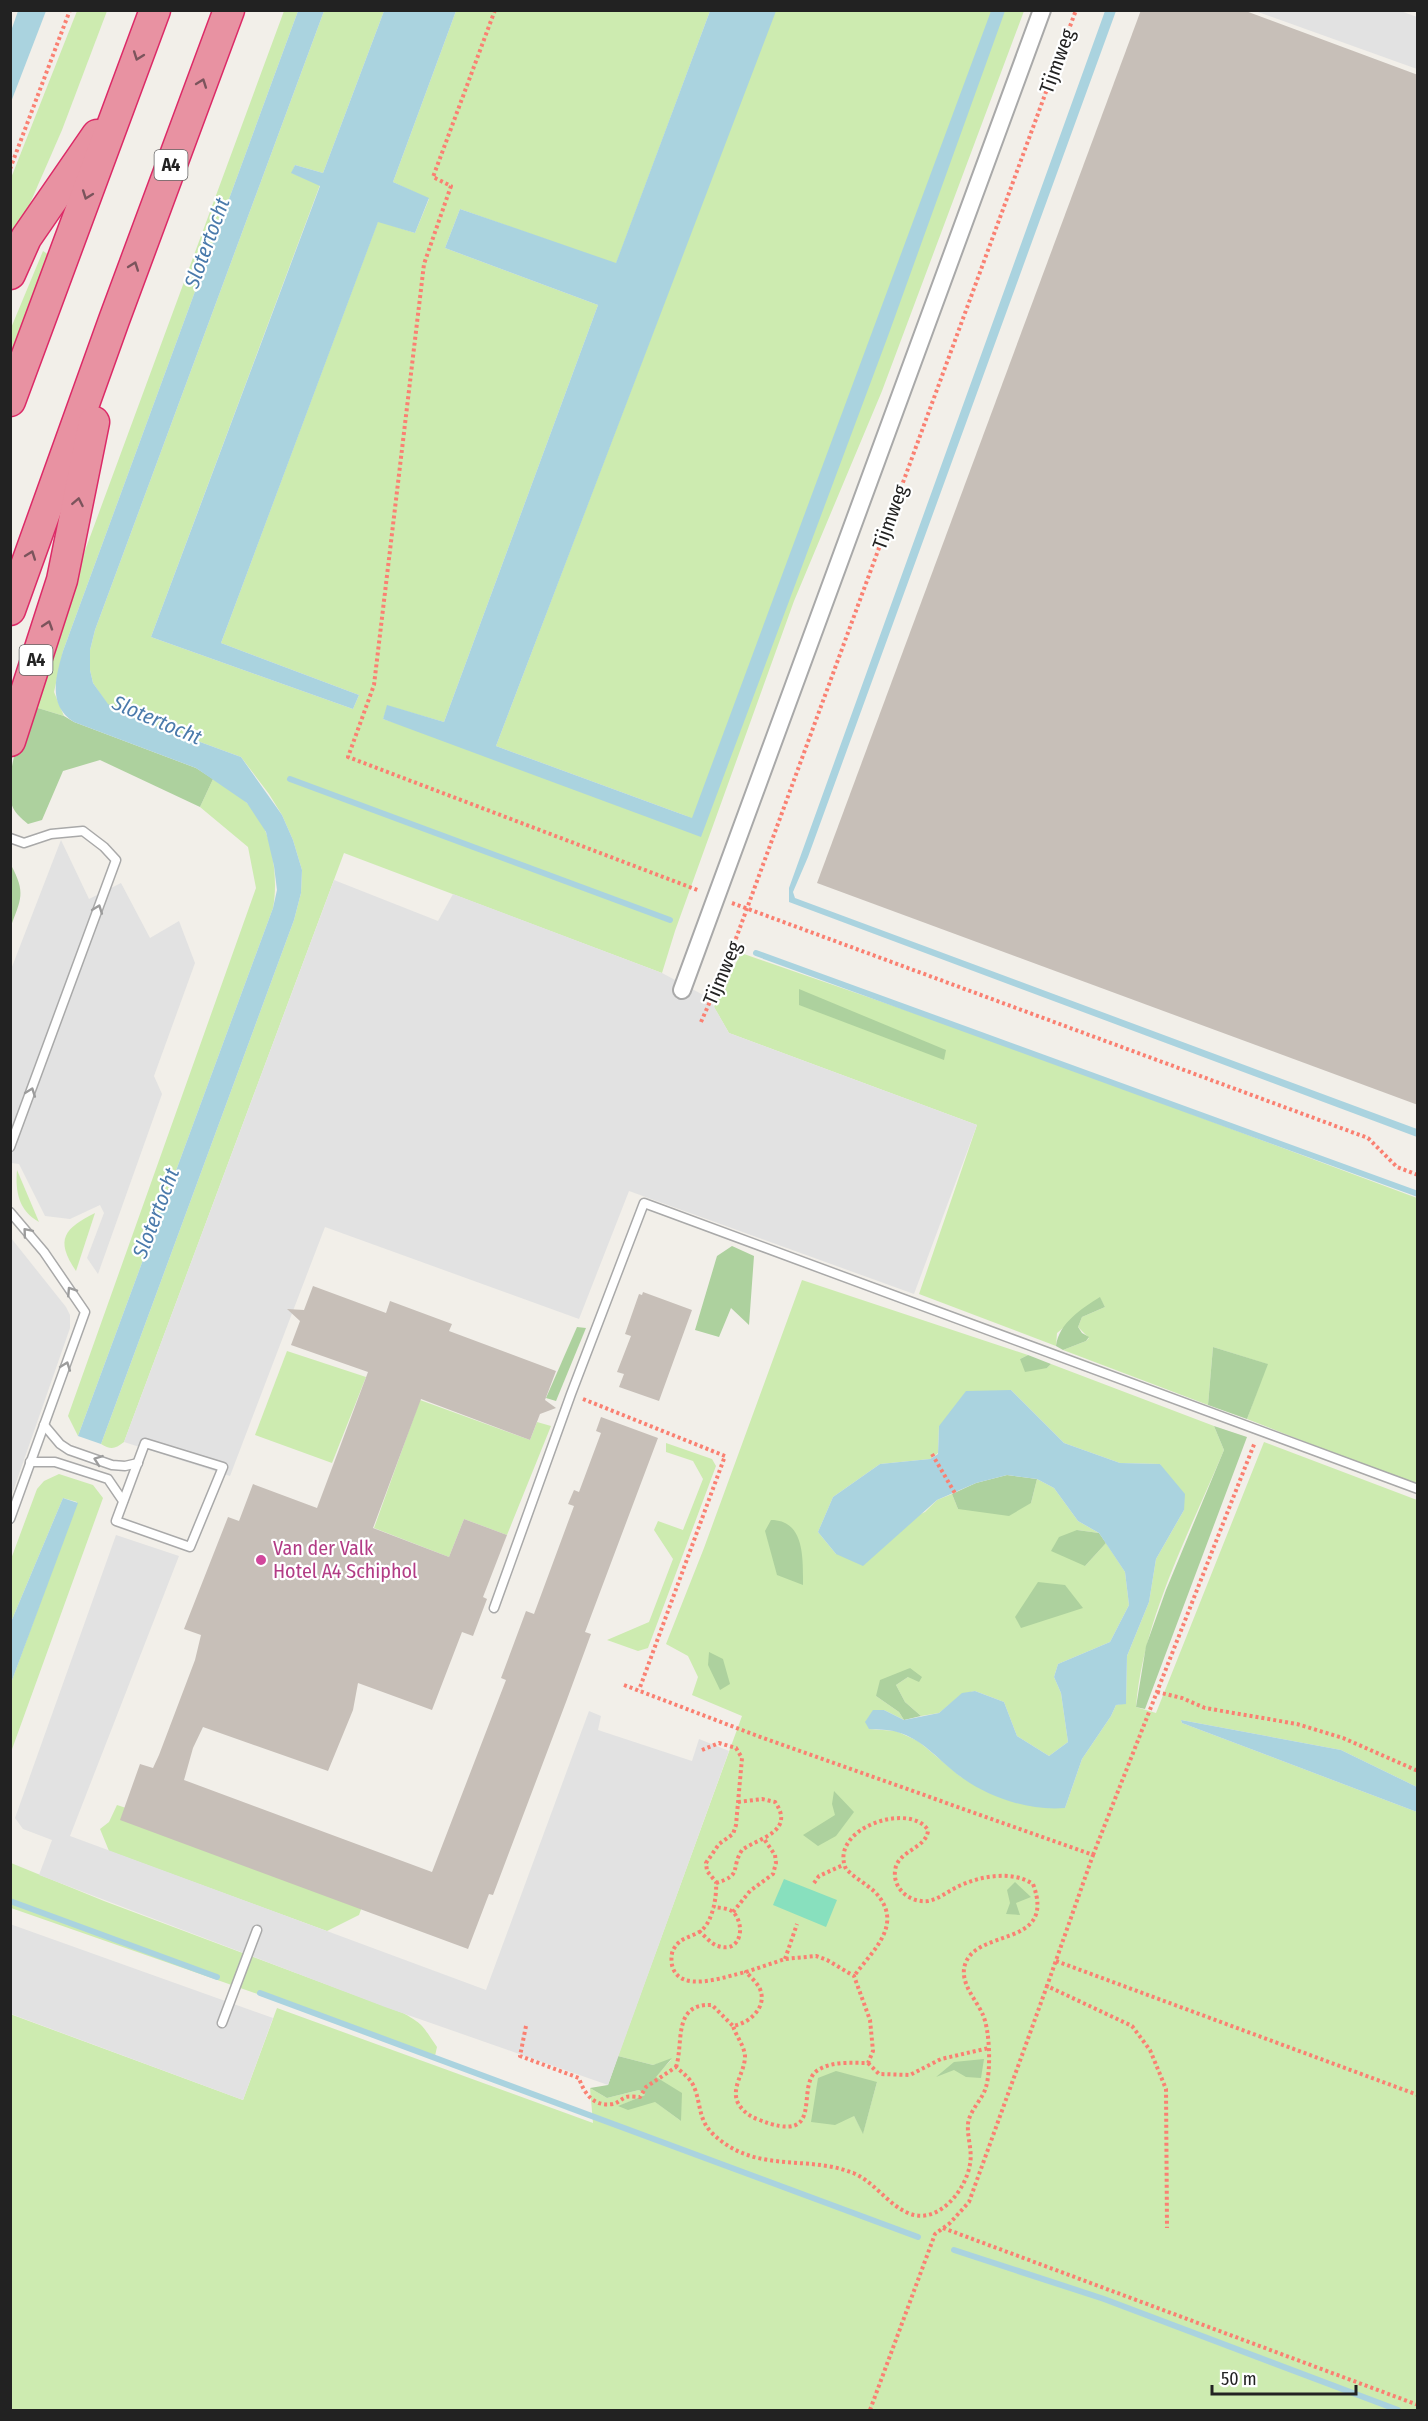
<svg xmlns="http://www.w3.org/2000/svg" width="1428" height="2421" font-family="'Fira Sans Condensed',sans-serif">
<style>
.grass{fill:#cdebb0;fill-rule:evenodd}
.forest{fill:#add19e}
.pitch{fill:#88e0be}
.parking{fill:#e2e2e2}
.water{fill:#aad3df}
.lines{fill:none;stroke-linecap:round;stroke-linejoin:round}
.stream{stroke:#aad3df;stroke-width:6}
.building{fill:#c7bfb8}
.lane-casing{stroke:#a9a9a9;stroke-width:11}
.street-casing{stroke:#a9a9a9;stroke-width:20}
.highway-casing{stroke:#dc2a67;stroke-width:33}
.path{stroke:#fa8072;stroke-width:4;stroke-dasharray:3 3;stroke-linecap:butt}
.lane{stroke:#fff;stroke-width:8}
.street{stroke:#fff;stroke-width:16}
.highway{stroke:#e892a2;stroke-width:30}
.oneway{stroke:#7b545c}
.oneway2{stroke:#9c9c9c}
.hotel-dot{fill:#d1479c;stroke:#fff;stroke-width:2}
.labels{text-anchor:middle;dominant-baseline:central;stroke-width:4.5;stroke-linejoin:round;paint-order:stroke}
.shield{fill:#fff;stroke:#646464;stroke-width:1.5}
.shield-label{font-size:18px;font-weight:bold;fill:#222}
.street-label{font-size:20px;fill:#222;stroke:#fff}
.hotel-label{font-size:20px;fill:#b23c85;stroke:#fff;text-anchor:start}
.water-label{font-size:21px;font-style:italic;fill:#4a7aab;stroke:#fff}
</style>
<rect width="100%" height="100%" fill="#f2efe9"/>
<g class="grass">
<path d="M77,11H107L62,130L11,247V178Z"/>
<path d="M284,11H298L63,651L54,692L64,716L28,705Z"/>
<path d="M324,11H384L323,173L295,165L292,173L320,185L151,637L353,709L359,695L221,643L378,221L415,233L429,199L393,182L456,11H710L616,264L460,209L445,248L598,305L444,722L388,706L383,719L692,818L496,746L775,11H1024L882,391L794,601L675,931L662,973L344,853L124,1442C115,1449 111,1450 101,1444L294,920L301,893L302,870L293,840L282,815L269,794L241,757L132,717L108,705L93,683L90,670V650L95,630Z"/>
<path d="M43,251L49,255L11,352V328Z"/>
<path d="M213,779C222,785 239,795 247,803C272,825 279,877 273,908L78,1436L68,1416L256,888L248,847L200,807Z"/>
<path d="M741,953L1006,1045L1417,1198V1486L1247,1419L1267,1364L1213,1347L1208,1405L1063,1350L1086,1341L1089,1338L1078,1327L1082,1317L1105,1307L1100,1298L1057,1333L1056,1346L919,1294L977,1125L729,1033L714,1007Z"/>
<path d="M17,1170L39,1222C19,1211 15,1192 17,1170Z"/>
<path d="M95,1213L76,1271C54,1239 65,1228 95,1213Z"/>
<path d="M802,1280L1028,1355L1020,1359L1047,1368L1051,1364L1214,1426L1224,1450C1190,1531 1143,1619 1136,1707L1156,1713L1264,1442L1417,1500V1787L1341,1750L1181,1720L1182,1723L1417,1812V2410H11L10,2014L243,2100L277,2008L593,2123L590,2088L607,2098L639,2090L645,2095L619,2106L654,2101L681,2121L655,2077L671,2060L653,2065L618,2056L742,1716L692,1695L698,1677L688,1656L666,1644L704,1548ZM1011,1390L1064,1443L1120,1463L1160,1464L1184,1510L1156,1559L1149,1602L1127,1656L1126,1703L1116,1705L1111,1716L1082,1759L1065,1808L961,1777L918,1741L896,1731L869,1729L884,1710L904,1720L899,1712L876,1696L910,1668L908,1677L896,1685L905,1702L921,1716L939,1713L962,1694L975,1691L1004,1702L1017,1736L1049,1756L1068,1742L1061,1693L1054,1677L1058,1664L1110,1642L1129,1605L1125,1572L1106,1543L1085,1566L1077,1530L1099,1533L1078,1521L1054,1488L1037,1479L1031,1503L958,1509L952,1494L937,1500L925,1512L836,1554L818,1532L833,1497L880,1464L930,1459L938,1453L939,1426ZM877,2082L863,2133L854,2116Z"/>
<path d="M287,1351L366,1377L332,1463L255,1435Z"/>
<path d="M420,1400L530,1440L537,1422L551,1426L507,1535L464,1519L449,1557L374,1528Z"/>
<path d="M666,1443L712,1459L716,1466L648,1648L638,1651L607,1640L649,1622L673,1559L654,1530L658,1521L683,1530L703,1479L693,1461L666,1452Z"/>
<path d="M59,1474L93,1485L103,1498L11,1752V1683L77,1502L63,1498L11,1622V1559L37,1489L44,1481Z"/>
<path d="M117,1805L187,1828L364,1901L359,1915L327,1931L109,1851L100,1829L109,1822Z"/>
<path d="M11,1863L104,1901L403,2013C425,2025 423,2027 437,2047L435,2056L11,1908Z"/>
</g>
<g class="forest">
<path d="M28,705L64,716L74,722L196,768L213,779L200,807L100,760L63,771L42,820L28,824C21,818 13,812 11,802C4,779 22,729 28,705Z"/>
<path d="M11,865C26,893 21,899 11,926Z"/>
<path d="M799,989L946,1050L944,1060L799,1005Z"/>
<path d="M732,1246L754,1256L749,1325L731,1308L719,1337L695,1330L717,1256Z"/>
<path d="M1100,1297L1105,1307L1082,1317L1078,1327L1082,1333L1089,1337L1086,1341L1063,1350L1056,1346C1059,1323 1081,1309 1100,1297Z"/>
<path d="M577,1327L586,1328L556,1401L546,1398Z"/>
<path d="M1213,1347L1268,1364L1247,1419L1208,1405Z"/>
<path d="M1028,1355L1051,1364L1047,1368L1025,1372L1020,1359Z"/>
<path d="M1214,1426L1247,1437L1145,1709L1136,1707L1146,1646L1166,1590L1224,1450Z"/>
<path d="M1007,1475L1037,1479L1031,1503L1009,1516L958,1509L952,1494L976,1483Z"/>
<path d="M771,1520C805,1520 803,1559 803,1585L777,1575L765,1531Z"/>
<path d="M1077,1530L1099,1533L1106,1543L1085,1566L1051,1551L1059,1537Z"/>
<path d="M1038,1582L1065,1585L1083,1608L1021,1628L1015,1617Z"/>
<path d="M709,1652L723,1659L730,1684L720,1690L708,1665Z"/>
<path d="M910,1668L922,1677L919,1682L908,1677L896,1685L905,1702L921,1716L904,1720L899,1712L876,1696L880,1680Z"/>
<path d="M834,1791L854,1812L836,1836L818,1846L803,1835L835,1815L832,1804Z"/>
<path d="M1015,1882L1031,1897L1016,1903L1020,1915L1006,1914L1010,1903L1007,1890Z"/>
<path d="M618,2056L653,2065L672,2058L656,2077L682,2093L681,2121L655,2102L628,2110L618,2106L645,2095L639,2090L607,2098L590,2088L608,2085Z"/>
<path d="M984,2059L981,2078L966,2077L954,2070L936,2077L954,2062Z"/>
<path d="M836,2071L877,2082L863,2134L854,2116L835,2125L811,2122L818,2078Z"/>
</g>
<path class="pitch" d="M784,1879L837,1900L826,1927L773,1905Z"/>
<g class="parking">
<path d="M1398,10L1417,17V69L1255,11Z"/>
<path d="M61,840L89,899L121,883L150,938L179,921L195,963L154,1076L162,1094L98,1274L87,1258L104,1213L100,1205L70,1219L45,1216L19,1164L11,1163L10,972Z"/>
<path d="M334,880L438,921L453,894L662,973L709,998L729,1033L977,1125L914,1294L629,1191L579,1319L325,1227L230,1476L124,1442Z"/>
<path d="M11,1238L66,1307L70,1315V1328L11,1497Z"/>
<path d="M116,1535L179,1556L70,1836L486,1990L589,1711L601,1716L598,1730L692,1761L699,1739L729,1751L608,2085L385,2007L39,1875L52,1840L23,1829L15,1818Z"/>
<path d="M10,1924L273,2018L243,2100L11,2014Z"/>
</g>
<g class="water">
<path d="M18,11H46L11,102V31Z"/>
<path d="M298,11H324L95,630L90,650V670L93,683L108,704L132,717L241,757L282,815L293,840L302,870L301,893L294,920L101,1444L78,1436L273,908L277,890L274,866L266,832L247,803L196,768L74,722C47,705 56,676 63,651Z"/>
<path d="M384,11H456L393,182L429,198L415,233L378,222L221,643L359,695L353,709L151,637L320,186L291,173L295,165L323,173Z"/>
<path d="M710,11H776L496,746L692,818L991,11H1005L888,336L701,837L383,719L387,705L444,722L598,305L445,248L460,209L616,263Z"/>
<path d="M1105,11H1116L808,857L793,892L795,898L1417,1129V1137L789,902V888Z"/>
<path d="M1011,1390L1064,1443L1120,1463L1160,1464L1185,1494L1184,1510L1156,1559L1149,1602L1127,1656L1126,1704L1116,1705L1111,1716L1082,1759L1065,1808C1029,1811 990,1798 961,1777C939,1761 923,1739 897,1732C888,1729 878,1730 869,1729L865,1722L873,1710H884L904,1720L939,1713L962,1693L975,1691L1004,1702L1017,1736L1049,1756L1068,1742L1061,1693L1054,1677L1058,1664L1110,1642L1129,1605L1125,1572L1099,1533L1078,1521L1054,1488L1037,1479L1007,1475L976,1483L937,1500L863,1566L836,1554L818,1532L833,1497L880,1464L930,1459L938,1454L939,1426L966,1391Z"/>
<path d="M63,1498L78,1503L11,1683V1622Z"/>
<path d="M1181,1720L1341,1750L1417,1787V1812L1182,1723Z"/>
</g>
<g class="lines">
<g class="stream">
<path d="M290,779L670,920"/>
<path d="M756,953L1418,1194"/>
<path d="M10,1901L217,1977"/>
<path d="M260,1993L918,2237"/>
<path d="M954,2250L1104,2299L1398,2410"/>
</g>
</g>
<g class="building">
<path d="M1141,10H1243L1418,75V1105L817,883Z"/>
<path d="M313,1286L386,1313L390,1301L452,1324L449,1331L556,1371L545,1400L556,1408L540,1414L530,1440L421,1399L373,1528L449,1557L464,1519L507,1535L483,1597L487,1599L473,1636L462,1632L432,1710L358,1683L353,1710L328,1771L203,1727L193,1748L184,1780L432,1872L506,1680L501,1678L526,1611L534,1614L574,1506L568,1504L574,1490L579,1492L601,1433L596,1431L601,1417L658,1438L585,1632L591,1634L566,1702L493,1895L489,1894L468,1949L120,1820L140,1764L153,1768L159,1755L195,1660L201,1635L184,1629L228,1517L239,1521L253,1484L317,1508L368,1372L291,1345L300,1321L287,1309L304,1310Z"/>
<path d="M643,1292L692,1310L659,1401L619,1387L624,1374L617,1372L631,1336L625,1334L639,1294L642,1295Z"/>
</g>
<g class="lines">
<defs>
<g id="lane">
<path d="M10,838L24,843L51,834L83,831L104,847L116,860L10,1147"/>
<path d="M10,1212L44,1252L85,1312L10,1519"/>
<path d="M44,1425L60,1444L69,1450L112,1465L125,1466L138,1463"/>
<path d="M145,1443L223,1467L190,1547L116,1521Z"/>
<path d="M30,1462H55L108,1479L123,1501"/>
<path d="M494,1608L571,1394L644,1203L1418,1489"/>
<path d="M222,2023L257,1930"/>
</g>
<path id="street" d="M682,990L1042,10"/>
<g id="highway">
<path d="M10,274L26,238L97,135"/>
<path d="M10,401L155,10"/>
<path d="M10,610L114,320L229,10"/>
<path d="M10,741L62,580L94,422"/>
</g>
</defs>
<use href="#lane" class="lane-casing"/>
<use href="#street" class="street-casing"/>
<use href="#highway" class="highway-casing"/>
<g class="path">
<path d="M495,10L433,177L451,186L424,264L374,685L348,757L700,891"/>
<path d="M10,169L70,10"/>
<path d="M732,903L1368,1138L1397,1167L1418,1175"/>
<path d="M701,1022L727,963L1076,10"/>
<path d="M583,1399L725,1456L639,1690"/>
<path d="M932,1454L956,1495"/>
<path d="M624,1685L755,1735L1093,1855L1047,1986"/>
<path d="M1157,1692L1182,1698L1205,1708L1297,1724L1343,1738L1418,1771"/>
<path d="M702,1750L719,1743L736,1748L742,1758L736,1825L733,1834L719,1844L706,1863L707,1871L716,1882C717,1896 713,1920 702,1930C693,1937 681,1937 675,1947C671,1952 671,1959 672,1965C679,1995 726,1976 746,1972"/>
<path d="M1093,1855L1255,1442"/>
<path d="M716,1883C743,1875 730,1869 742,1850C758,1838 796,1832 775,1802L762,1799L738,1802"/>
<path d="M814,1883L819,1876L843,1865"/>
<path d="M733,1912L750,1891L773,1874L776,1863L775,1855L764,1839"/>
<path d="M699,1931C705,1936 711,1944 718,1946C741,1954 746,1925 733,1912C728,1908 720,1908 714,1907"/>
<path d="M785,1959L797,1924"/>
<path d="M1056,1961L1418,2095"/>
<path d="M526,2026L520,2056L579,2078C584,2093 593,2107 613,2104C618,2103 621,2099 626,2097C629,2096 636,2097 640,2097L646,2087L676,2067C683,2073 691,2079 694,2087C701,2103 698,2119 712,2133C755,2175 806,2154 853,2173C875,2182 887,2204 908,2213C938,2226 966,2190 970,2164C973,2149 965,2132 969,2119C973,2107 983,2098 986,2087C991,2070 990,2031 983,2015C977,2001 962,1986 964,1969C970,1926 1058,1951 1033,1884C1012,1870 979,1876 957,1887C947,1892 939,1899 928,1901C910,1903 893,1889 895,1871C897,1850 927,1849 928,1830C909,1801 828,1829 846,1869C855,1878 866,1884 875,1892C905,1924 873,1950 854,1976"/>
<path d="M868,2063L879,2074L910,2075L941,2059L989,2048"/>
<path d="M676,2067C684,2043 672,2003 712,2005L733,2026C750,2023 769,2006 759,1987C756,1982 751,1977 746,1972L785,1959L816,1956L827,1960L854,1976L870,2020L873,2051L868,2063C852,2063 832,2061 818,2070C793,2086 829,2148 757,2119C749,2116 741,2110 737,2101C732,2085 745,2072 745,2056C744,2045 736,2036 733,2026"/>
<path d="M943,2228L1418,2405"/>
<path d="M870,2410L935,2234L950,2223L969,2202L1047,1986L1132,2026L1150,2050L1166,2089L1167,2228"/>
</g>
<use href="#lane" class="lane"/>
<use href="#street" class="street"/>
<use href="#highway" class="highway"/>
</g>
<defs><path id="oneway-chevron" d="M-2-3.5L2.5 0L-2 3.5" fill="none" stroke-width="1.6" stroke-linecap="round" stroke-linejoin="round" transform="scale(1.5)"/></defs>
<g class="oneway">
<use href="#oneway-chevron" transform="translate(138 56) rotate(110)"/>
<use href="#oneway-chevron" transform="translate(202 83) rotate(-70)"/>
<use href="#oneway-chevron" transform="translate(87 195) rotate(110)"/>
<use href="#oneway-chevron" transform="translate(134 266) rotate(-70)"/>
<use href="#oneway-chevron" transform="translate(78 502) rotate(-79)"/>
<use href="#oneway-chevron" transform="translate(31 555) rotate(-70)"/>
<use href="#oneway-chevron" transform="translate(48 625) rotate(-72)"/>
</g>
<g class="oneway2">
<use href="#oneway-chevron" transform="translate(98 909) rotate(-70)"/>
<use href="#oneway-chevron" transform="translate(31 1092) rotate(-70)"/>
<use href="#oneway-chevron" transform="translate(27 1232) rotate(-130)"/>
<use href="#oneway-chevron" transform="translate(71 1291) rotate(-123)"/>
<use href="#oneway-chevron" transform="translate(66 1366) rotate(-70)"/>
<use href="#oneway-chevron" transform="translate(98 1460) rotate(-160)"/>
</g>
<circle class="hotel-dot" cx="261" cy="1560" r="6"/>
<g class="labels">
<g class="shield">
<rect x="154.5" y="150" width="33" height="30" rx="4.5"/>
<rect x="19.5" y="645" width="33" height="30" rx="4.5"/>
</g>
<g class="shield-label">
<text x="171" y="165">A4</text>
<text x="36" y="660">A4</text>
</g>
<g class="street-label">
<text transform="translate(1057 61) rotate(-70)">Tijmweg</text>
<text transform="translate(890 517) rotate(-70)">Tijmweg</text>
<text transform="translate(722 973) rotate(-67)">Tijmweg</text>
</g>
<g class="hotel-label">
<text x="273" y="1548">Van der Valk<tspan x="273" dy="23">Hotel A4 Schiphol</tspan></text>
</g>
<g class="water-label">
<text transform="translate(207 243) rotate(-70)">Slotertocht</text>
<text transform="translate(157 720) rotate(23)">Slotertocht</text>
<text transform="translate(156 1213) rotate(-69)">Slotertocht</text>
</g>
</g>
<rect width="1428" height="2421" fill="none" stroke="#222222" stroke-width="24"/>
<path d="M1212 2385v9h144v-9" fill="none" stroke="#222222" stroke-width="3"/>
<text x="1221" y="2385" font-size="18" fill="#222222" stroke="#ffffff" stroke-width="4.5" paint-order="stroke">50 m</text>
</svg>
